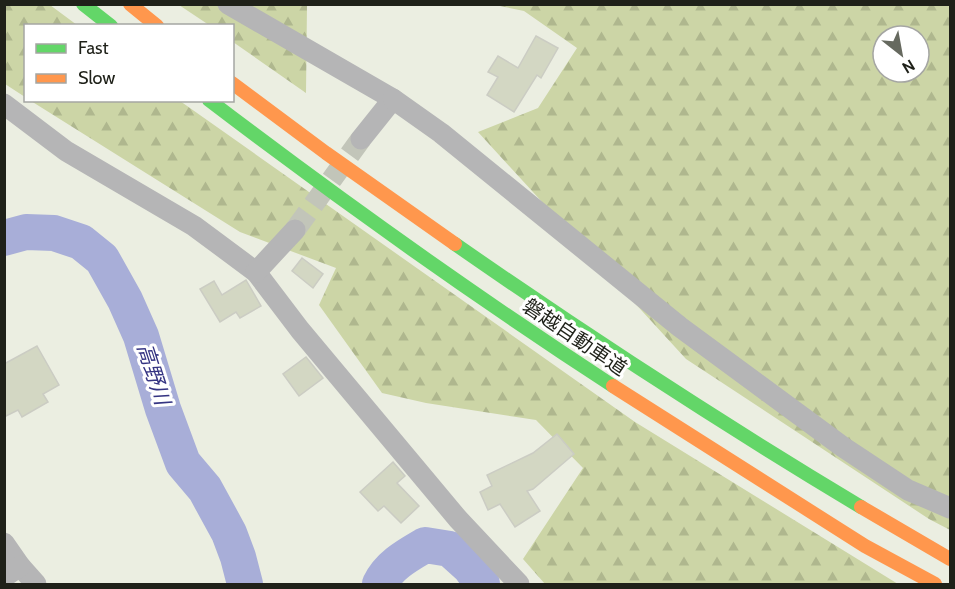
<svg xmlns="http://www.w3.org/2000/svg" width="955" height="589" font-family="Cabin,'Noto Sans JP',sans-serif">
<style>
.forest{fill:url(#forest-firs);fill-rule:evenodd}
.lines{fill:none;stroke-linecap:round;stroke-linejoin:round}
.river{stroke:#a8aed8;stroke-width:36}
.building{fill:#d3d7c3;stroke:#cbccc3;stroke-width:1.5}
.street-tunnel{stroke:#c2c5b9;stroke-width:21;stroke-dasharray:21 10;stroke-linecap:butt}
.street{stroke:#b5b5b6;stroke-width:21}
.fast{stroke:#63d668;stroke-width:14}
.slow{stroke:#ff974d;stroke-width:14}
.labels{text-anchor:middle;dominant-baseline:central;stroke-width:6;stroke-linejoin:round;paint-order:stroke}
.street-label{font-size:20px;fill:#1f2119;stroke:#fff}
.water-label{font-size:21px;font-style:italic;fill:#353482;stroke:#fff}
</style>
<defs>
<pattern id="forest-firs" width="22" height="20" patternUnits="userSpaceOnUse" patternTransform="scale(1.5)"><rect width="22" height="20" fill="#ccd5a6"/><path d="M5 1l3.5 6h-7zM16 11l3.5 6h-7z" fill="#afb78e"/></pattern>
</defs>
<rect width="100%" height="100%" fill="#ebeee1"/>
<g class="forest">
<path d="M4,5H50L77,25L26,26L25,97L5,84Z"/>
<path d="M179,5H307L306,93L233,42L232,26L209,25Z"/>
<path d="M495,5H950V530L929,519L686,359L478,132L538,108L577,48L524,11ZM883,36H919V72H883Z"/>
<path d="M31,101H180L635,422L898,584H545L523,559L583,468L536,420L426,403L382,393L319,305L336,268L240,232Z"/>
</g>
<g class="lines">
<g class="river">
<path d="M4,238L26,232L54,233L81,242L102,259L125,300L141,336L163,409L183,463L205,489L229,533L238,557L245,584"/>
<path d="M380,584C389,565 408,555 425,545L450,549L470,567L482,584"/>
</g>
</g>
<g class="building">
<path d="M536,36L558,48L541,78L537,75L514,112L487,95L498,77L488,72L498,56L518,68Z"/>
<path d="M302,258L323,274L313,288L292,271Z"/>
<path d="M246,280L261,306L240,318L236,312L220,322L200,289L214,281L222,295Z"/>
<path d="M37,346L59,385L43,394L48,402L22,417L18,410L4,417V364Z"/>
<path d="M306,357L323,378L299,396L283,374Z"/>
<path d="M557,434L574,454L533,489L527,491L540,511L515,527L500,504L488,510L480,492L492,486L487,475L533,453Z"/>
<path d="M393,462L405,476L397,483L419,506L401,523L384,506L378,511L360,492Z"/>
</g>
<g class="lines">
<path class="street-tunnel" d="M295,230L361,139"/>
<g class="street">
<path d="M228,4L393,99L361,139"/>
<path d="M393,99L441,133L680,327L843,447L908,490L950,508"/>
<path d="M4,104L66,151L194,226L256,272L300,330L458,519L519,584"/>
<path d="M256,272L295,230"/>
<path d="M4,543L20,566L36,584"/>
<path d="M4,577L20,566"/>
</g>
<g class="fast">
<path d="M83,4L111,26"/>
<path d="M209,100C340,200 475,296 613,386"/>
<path d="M455,244C587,336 723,424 861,507"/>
</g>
<g class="slow">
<path d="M130,4L157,26"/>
<path d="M232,83L326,153L455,244"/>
<path d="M613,386L865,546L935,584"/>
<path d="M861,507L950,559"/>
</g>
</g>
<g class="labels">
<g class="street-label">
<text transform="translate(575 337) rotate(34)">磐越自動車道</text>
</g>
<g class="water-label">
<text transform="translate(154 374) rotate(72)">高野川</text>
</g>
</g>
<rect width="955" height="589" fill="none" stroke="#1f2119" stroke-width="12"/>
<rect x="24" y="24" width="210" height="78" fill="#ffffff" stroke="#a5a6a3" stroke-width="1.5"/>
<rect x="36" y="44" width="30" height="9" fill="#63d668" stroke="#a5a6a3" stroke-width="1.5"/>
<text x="78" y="54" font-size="18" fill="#1f2119">Fast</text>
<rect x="36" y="74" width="30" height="9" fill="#ff974d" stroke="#a5a6a3" stroke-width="1.5"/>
<text x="78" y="84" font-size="18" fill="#1f2119">Slow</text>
<g transform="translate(901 54) rotate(149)"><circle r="28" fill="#ffffff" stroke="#a5a6a3" stroke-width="1.5"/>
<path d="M0-4.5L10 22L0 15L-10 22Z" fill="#66695f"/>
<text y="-9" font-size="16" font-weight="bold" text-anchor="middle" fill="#1f2119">N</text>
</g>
</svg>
